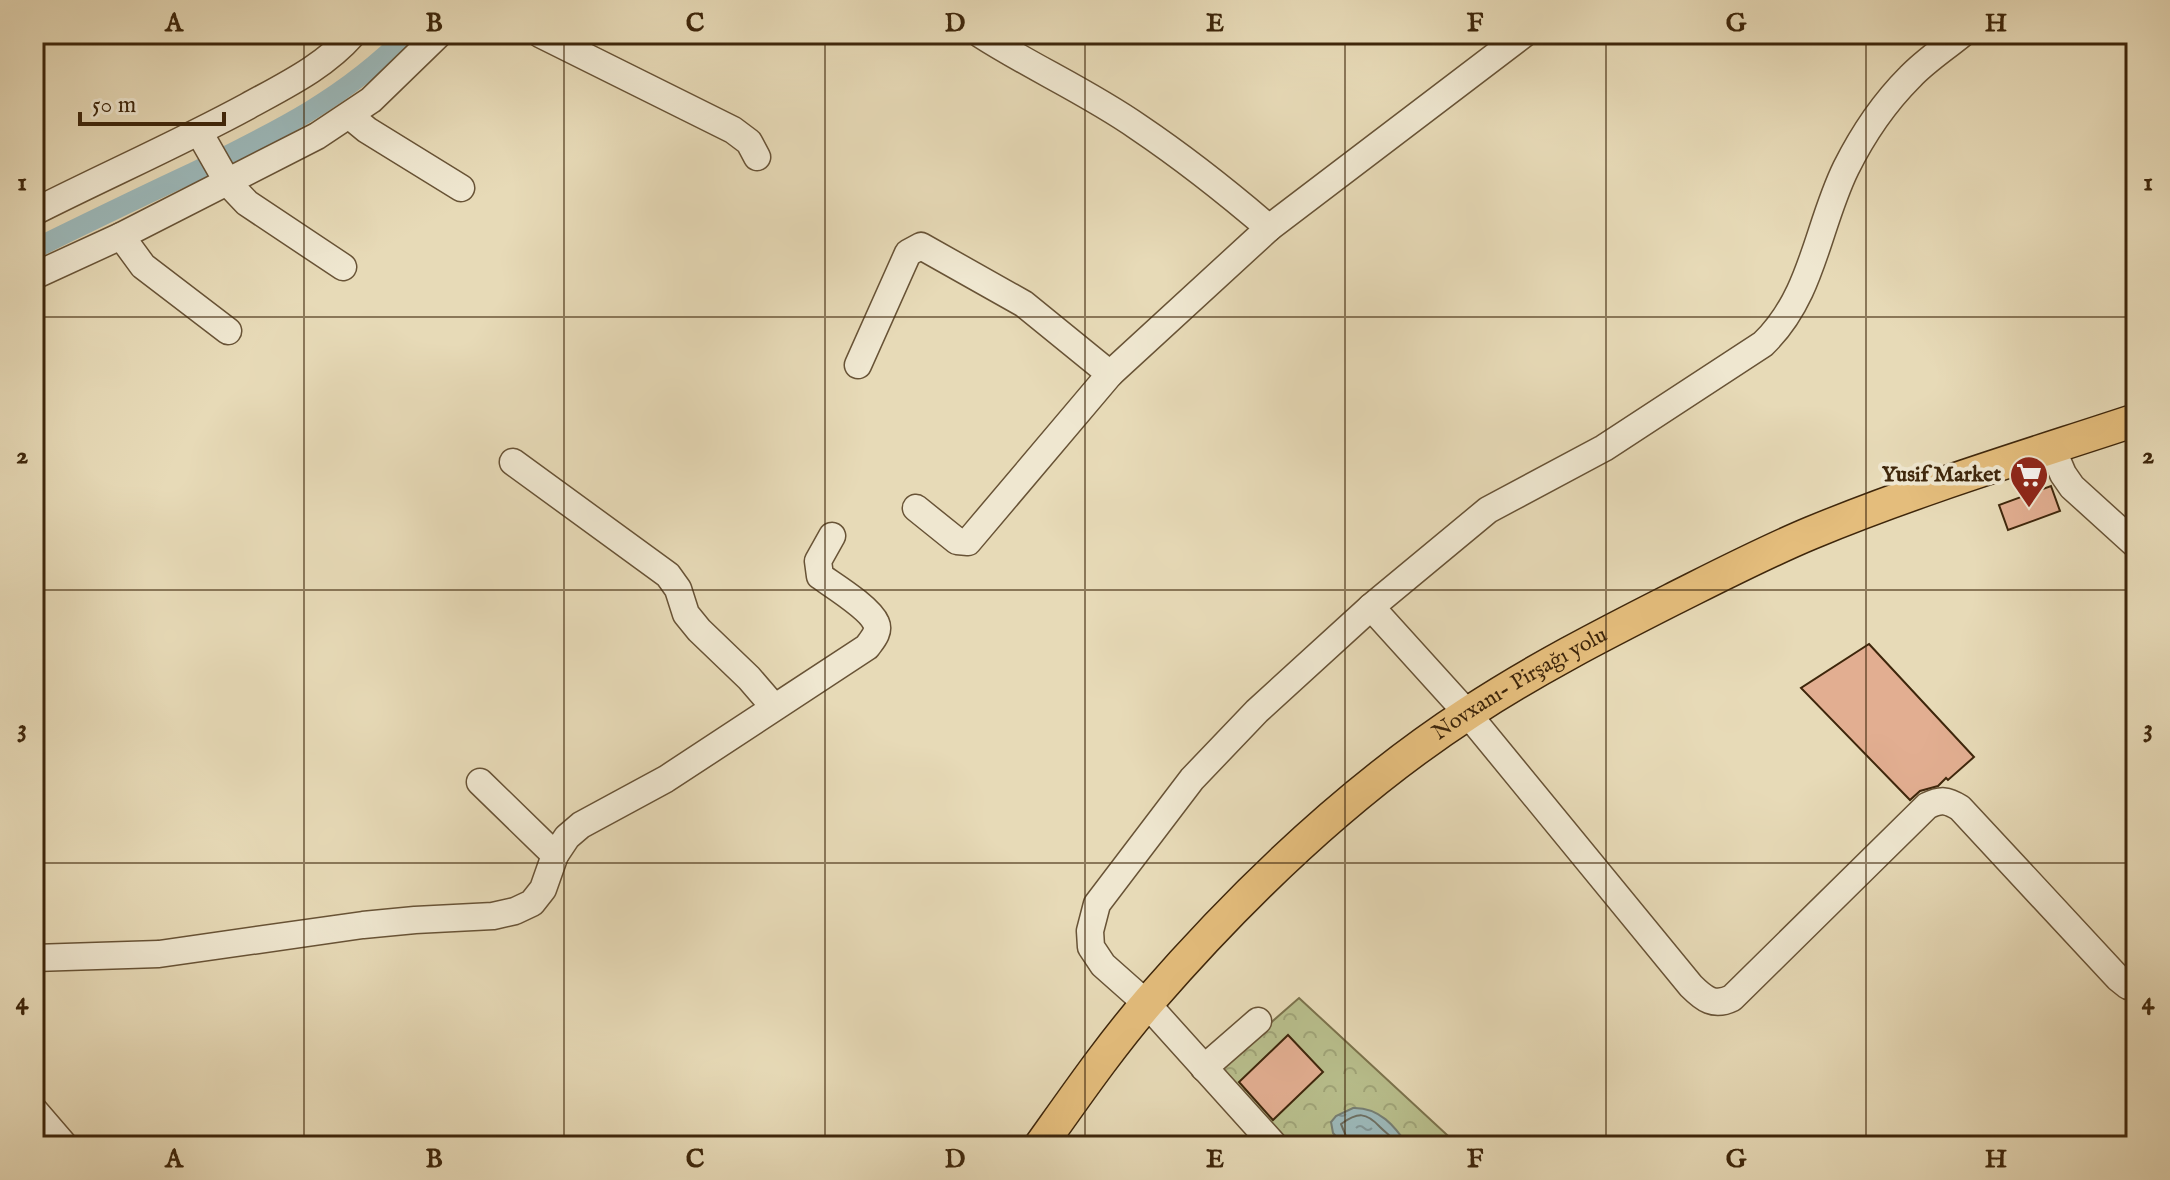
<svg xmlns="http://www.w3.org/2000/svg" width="2170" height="1180" font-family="'IM FELL English',serif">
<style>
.forest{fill:url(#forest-crowns);stroke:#7b724c;stroke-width:2}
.water{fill:url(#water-ripples);stroke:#767e73;stroke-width:2}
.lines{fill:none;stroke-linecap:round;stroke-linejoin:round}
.shore{stroke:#6d6f62;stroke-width:2}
.canal{stroke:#9cb8b9;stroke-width:20}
.building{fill:#e2ae91;stroke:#3e260b;stroke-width:2}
.minor-casing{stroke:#685336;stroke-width:29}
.major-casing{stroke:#3e260b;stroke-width:35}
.minor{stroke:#efe7d0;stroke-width:26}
.major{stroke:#e4bd7c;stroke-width:32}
.grid{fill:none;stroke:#3e260b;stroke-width:2;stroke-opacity:0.55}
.labels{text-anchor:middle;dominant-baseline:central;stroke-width:8;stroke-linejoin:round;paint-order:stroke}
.poi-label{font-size:22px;font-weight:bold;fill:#3e260b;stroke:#efe7d0;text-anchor:end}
.street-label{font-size:22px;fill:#3e260b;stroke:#efe7d0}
.neatline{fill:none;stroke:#3e260b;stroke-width:3}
.grid-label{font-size:26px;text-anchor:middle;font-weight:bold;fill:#3e260b}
</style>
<defs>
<pattern id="forest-crowns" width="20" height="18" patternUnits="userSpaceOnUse" patternTransform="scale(2)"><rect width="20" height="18" fill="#b8be8c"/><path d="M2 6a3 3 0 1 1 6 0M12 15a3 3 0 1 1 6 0" fill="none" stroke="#9fa377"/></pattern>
<pattern id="water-ripples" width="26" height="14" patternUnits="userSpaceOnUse" patternTransform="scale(2)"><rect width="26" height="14" fill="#9cb8b9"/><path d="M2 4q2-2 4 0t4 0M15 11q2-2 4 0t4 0" fill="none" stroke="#819595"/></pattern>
</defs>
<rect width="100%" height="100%" fill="#e7dab7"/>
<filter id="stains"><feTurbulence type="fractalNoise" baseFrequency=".0025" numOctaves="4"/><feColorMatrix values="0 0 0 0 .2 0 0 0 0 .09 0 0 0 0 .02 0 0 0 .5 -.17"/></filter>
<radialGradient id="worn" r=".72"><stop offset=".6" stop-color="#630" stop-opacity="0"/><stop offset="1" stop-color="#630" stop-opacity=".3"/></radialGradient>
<path class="forest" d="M1299,998L1459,1146H1293L1219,1068Z"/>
<path class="water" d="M1353,1108C1379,1107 1395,1126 1408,1146L1343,1144L1333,1133L1331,1122L1336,1116Z"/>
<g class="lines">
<path class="shore" d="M1350,1146L1341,1124C1358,1112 1366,1112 1380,1127C1387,1134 1394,1138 1399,1146"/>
<path class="canal" d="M34,249C87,223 140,197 194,172C275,132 344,99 408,34"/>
</g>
<g class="building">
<path d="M2051,486L2060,511L2008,530L1999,505Z"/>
<path d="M1869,644L1974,757L1948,780L1946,778L1938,786L1920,791L1910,800L1801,688Z"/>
<path d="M1288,1035L1323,1072L1273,1120L1239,1082Z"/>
</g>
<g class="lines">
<defs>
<g id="minor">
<path d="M540,34L733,130L749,142L757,157"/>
<path d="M980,34C1031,67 1088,92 1138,127C1184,158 1227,192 1269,228"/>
<path d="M350,116L367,130L461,188"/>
<path d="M199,132L228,183L247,203L343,267"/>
<path d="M34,212C105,176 178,144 248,106C286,85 324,67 353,34"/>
<path d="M121,236L143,266L228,331"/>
<path d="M34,276L121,236L317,136L371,100L439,34"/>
<path d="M858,365L908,253L921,246L1024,304L1110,374"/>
<path d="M2052,448L2063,474L2072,487L2136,545"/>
<path d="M513,462L668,575L678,589L686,614L699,630L749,678L774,707"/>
<path d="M916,508L957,541L968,542L1110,374L1269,228L1524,34"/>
<path d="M1371,607L1467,713L1691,986C1704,999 1714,1007 1732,998L1927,806C1941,799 1947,800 1960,808L2118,978L2128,986H2136"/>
<path d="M480,782L555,855"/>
<path d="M34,958L159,954L363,925L415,920L493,916L515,911L532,903L543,889L555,855L567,837L581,825L666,779L867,647C872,640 880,632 876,623C870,608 834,586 820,576L818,561L832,536"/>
<path d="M1204,1068L1258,1021"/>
<path d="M34,1110L65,1146"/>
<path d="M1275,1146L1147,1004L1103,965L1091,947L1090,931L1097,904L1192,779L1257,711L1371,607L1488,510L1604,448L1763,344C1813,296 1817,227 1846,168C1862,136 1885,102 1910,77C1925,61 1945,48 1962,34"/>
</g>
<g id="major">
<path id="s1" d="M1040,1146C1075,1097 1110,1046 1150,1000C1243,893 1350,790 1470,712C1534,670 1602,635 1671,600C1717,577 1763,553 1811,533C1917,489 2027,456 2136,420"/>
</g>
</defs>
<use href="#minor" class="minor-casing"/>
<use href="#major" class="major-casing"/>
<use href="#minor" class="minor"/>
<use href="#major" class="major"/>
</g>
<path class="grid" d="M304,34V1146M564,34V1146M825,34V1146M1085,34V1146M1345,34V1146M1606,34V1146M1866,34V1146M34,317H2136M34,590H2136M34,863H2136"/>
<defs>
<symbol id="supermarket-pin" viewBox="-11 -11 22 30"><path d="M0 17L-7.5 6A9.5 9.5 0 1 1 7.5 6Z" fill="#8f2418" stroke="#efe7d0"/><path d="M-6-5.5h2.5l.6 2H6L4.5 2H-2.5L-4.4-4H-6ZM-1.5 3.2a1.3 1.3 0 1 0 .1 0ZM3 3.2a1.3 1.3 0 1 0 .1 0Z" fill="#fff"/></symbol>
</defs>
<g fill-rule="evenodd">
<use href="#supermarket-pin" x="2007" y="453" width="44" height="60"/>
</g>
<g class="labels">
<g class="poi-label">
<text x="2001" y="475">Yusif Market</text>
</g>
<g class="street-label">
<text stroke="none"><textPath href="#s1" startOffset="672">Novxanı- Pirşağı yolu</textPath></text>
</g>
</g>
<rect width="2170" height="1180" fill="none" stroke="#e7dab7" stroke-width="88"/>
<path d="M80 112v12h144v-12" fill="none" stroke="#3e260b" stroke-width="4"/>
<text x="92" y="112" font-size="24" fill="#3e260b" stroke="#efe7d0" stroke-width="6" paint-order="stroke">50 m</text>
<rect x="44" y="44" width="2082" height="1092" class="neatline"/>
<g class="grid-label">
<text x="174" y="31">A</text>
<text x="434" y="31">B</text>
<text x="695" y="31">C</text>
<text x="955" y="31">D</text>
<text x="1215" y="31">E</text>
<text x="1475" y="31">F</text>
<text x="1736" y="31">G</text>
<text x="1996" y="31">H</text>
<text x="22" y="190">1</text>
<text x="2148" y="190">1</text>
<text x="22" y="463">2</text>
<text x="2148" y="463">2</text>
<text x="22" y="736">3</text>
<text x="2148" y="736">3</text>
<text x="22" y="1009">4</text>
<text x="2148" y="1009">4</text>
<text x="174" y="1167">A</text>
<text x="434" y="1167">B</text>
<text x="695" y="1167">C</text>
<text x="955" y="1167">D</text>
<text x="1215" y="1167">E</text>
<text x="1475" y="1167">F</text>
<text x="1736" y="1167">G</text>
<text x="1996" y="1167">H</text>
</g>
<rect width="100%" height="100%" filter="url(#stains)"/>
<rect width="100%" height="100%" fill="url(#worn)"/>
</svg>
